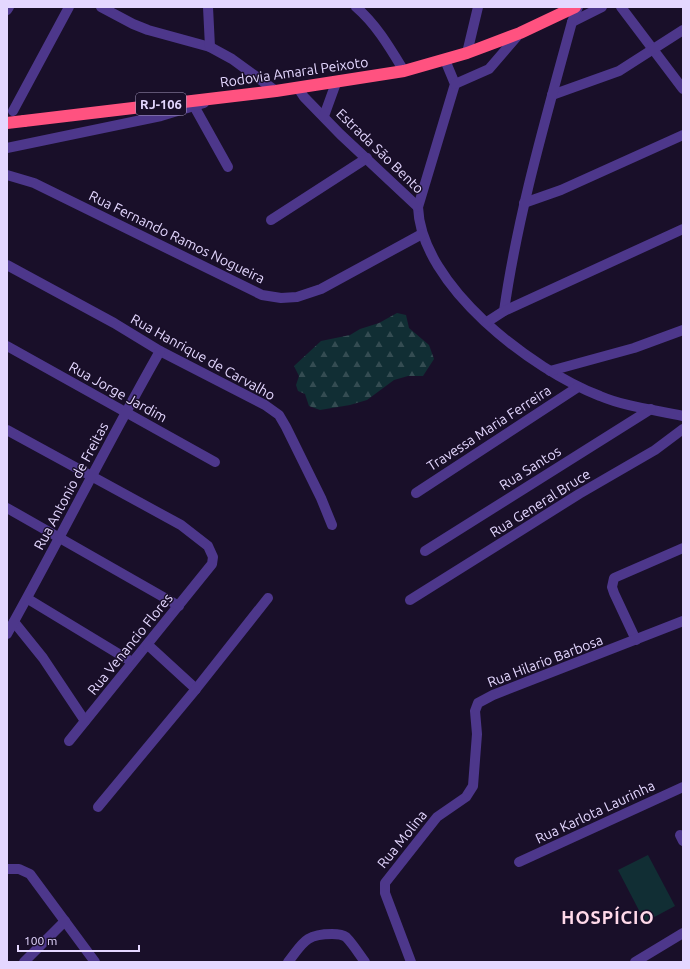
<svg xmlns="http://www.w3.org/2000/svg" width="690" height="969" font-family="Ubuntu,sans-serif">
<style>
.grass{fill:#112e34}
.forest{fill:url(#forest-firs)}
.lines{fill:none;stroke-linecap:round;stroke-linejoin:round}
.street{stroke:#4d378b;stroke-width:10}
.highway{stroke:#ff5280;stroke-width:12}
.highway-bridge{stroke:#ff5280;stroke-width:12}
.labels{text-anchor:middle;dominant-baseline:central;stroke-width:3;stroke-linejoin:round;paint-order:stroke}
.shield{fill:#190f29;stroke:#a79bbf;stroke-width:1}
.shield-label{font-size:13px;font-weight:bold;fill:#e4d7ff}
.street-label{font-size:14px;fill:#e4d7ff;stroke:#190f29}
.district-label{font-size:18px;font-weight:bold;letter-spacing:1px;fill:#ffd9e9;stroke:#190f29}
</style>
<defs>
<pattern id="forest-firs" width="22" height="20" patternUnits="userSpaceOnUse"><rect width="22" height="20" fill="#112e34"/><path d="M5 1l3.5 6h-7zM16 11l3.5 6h-7z" fill="#344c52"/></pattern>
</defs>
<rect width="100%" height="100%" fill="#190f29"/>
<path class="grass" d="M648,855L675,906L645,922L618,870Z"/>
<path class="forest" d="M397,313L406,315L409,328L429,345L434,359L423,376H408L394,380L367,400L350,405L320,410L309,406L305,394L298,391L296,385L299,376L294,366L321,341L350,335L360,329L379,323Z"/>
<g class="lines">
<g class="street">
<path d="M101,7L133,24L148,30L210,47L232,59L276,91"/>
<path d="M208,7L210,47"/>
<path d="M356,7C376,24 390,48 404,71"/>
<path d="M621,7L683,89"/>
<path d="M7,10L9,7"/>
<path d="M572,22L602,7"/>
<path d="M467,53L478,7"/>
<path d="M445,60L455,84L418,207C421,286 532,370 600,396C626,407 656,410 683,416"/>
<path d="M455,84L489,69L520,33"/>
<path d="M298,88L304,97L340,134L418,207"/>
<path d="M552,95L619,71L683,30"/>
<path d="M194,106L228,167"/>
<path d="M13,111L69,7"/>
<path d="M324,116L336,83"/>
<path d="M7,148L161,116L204,103"/>
<path d="M7,175L34,183L262,295L281,298L297,297L321,289L422,234"/>
<path d="M524,203L561,190L683,135"/>
<path d="M271,220L367,158"/>
<path d="M7,265L114,323L160,351L265,405L279,415L286,427L321,498L332,525"/>
<path d="M504,311C518,213 546,118 572,22L578,7"/>
<path d="M487,322L504,311L683,229"/>
<path d="M7,346L215,462"/>
<path d="M550,371L634,348L683,330"/>
<path d="M7,430L181,525L208,546L213,557L212,564L69,741"/>
<path d="M416,493L578,387"/>
<path d="M7,508L179,606"/>
<path d="M425,551L651,409"/>
<path d="M28,599L132,662"/>
<path d="M410,600L579,494L655,450L683,429"/>
<path d="M14,622L43,658L85,721"/>
<path d="M7,634C59,541 107,444 160,351"/>
<path d="M636,640L614,593L612,587L614,578L683,548"/>
<path d="M148,645L196,689"/>
<path d="M98,807L196,689L268,598"/>
<path d="M680,835L683,841"/>
<path d="M519,862L683,787"/>
<path d="M7,869H19L30,874L95,962"/>
<path d="M24,962L65,921"/>
<path d="M288,962C303,943 305,934 332,934C337,934 342,934 346,937C353,944 359,954 365,962"/>
<path d="M411,962L385,893V883L437,817L466,797L473,786L477,734L475,711L478,703L493,695L683,621"/>
<path d="M635,962L683,933"/>
</g>
<path class="highway" d="M24,121L276,91L404,71L467,53L520,33L575,7"/>
<path class="highway-bridge" d="M7,123L24,121"/>
</g>
<g class="labels">
<rect class="shield" x="136" y="93" width="50" height="22" rx="3"/>
<g class="shield-label">
<text x="161" y="104">RJ-106</text>
</g>
<g class="street-label">
<text transform="translate(294 72) rotate(-8)">Rodovia Amaral Peixoto</text>
<text transform="translate(380 151) rotate(44)">Estrada São Bento</text>
<text transform="translate(177 237) rotate(26)">Rua Fernando Ramos Nogueira</text>
<text transform="translate(203 357) rotate(29)">Rua Hanrique de Carvalho</text>
<text transform="translate(118 392) rotate(29)">Rua Jorge Jardim</text>
<text transform="translate(489 428) rotate(-33)">Travessa Maria Ferreira</text>
<text transform="translate(530 468) rotate(-32)">Rua Santos</text>
<text transform="translate(71 486) rotate(-62)">Rua Antonio de Freitas</text>
<text transform="translate(540 503) rotate(-32)">Rua General Bruce</text>
<text transform="translate(130 644) rotate(-51)">Rua Venancio Flores</text>
<text transform="translate(545 661) rotate(-21)">Rua Hilario Barbosa</text>
<text transform="translate(595 812) rotate(-25)">Rua Karlota Laurinha</text>
<text transform="translate(402 839) rotate(-51)">Rua Molina</text>
</g>
<g class="district-label">
<text x="608" y="917">HOSPÍCIO</text>
</g>
</g>
<rect width="690" height="969" fill="none" stroke="#e4d7ff" stroke-width="16"/>
<path d="M18 945v6h121v-6" fill="none" stroke="#e4d7ff" stroke-width="2"/>
<text x="24" y="945" font-size="12" fill="#e4d7ff" stroke="#190f29" stroke-width="3" paint-order="stroke">100 m</text>
</svg>
